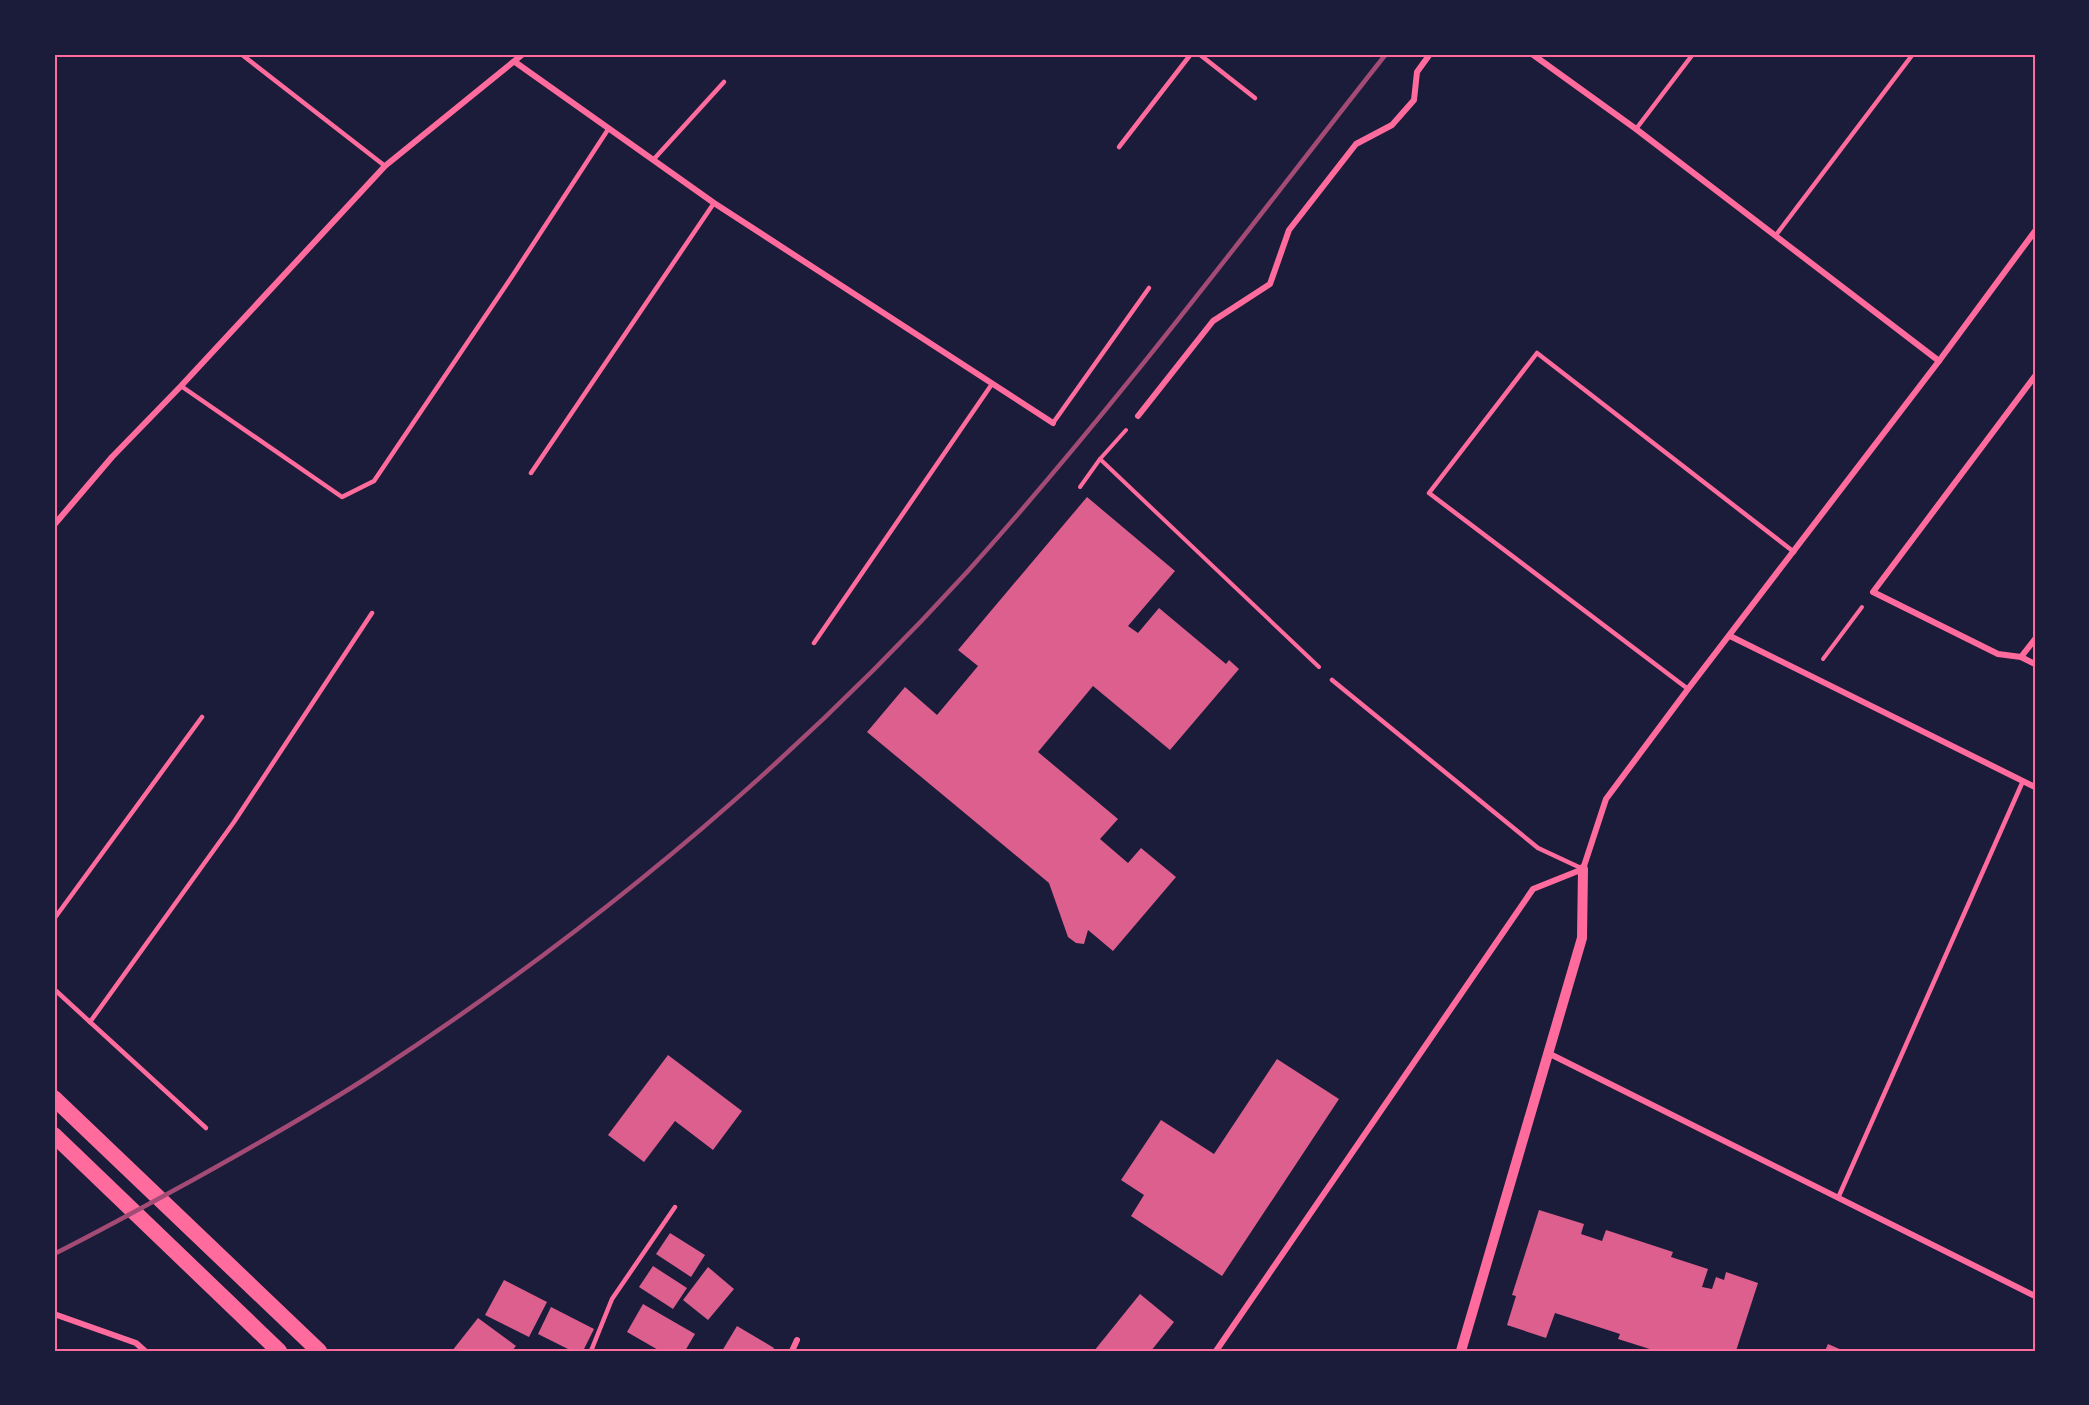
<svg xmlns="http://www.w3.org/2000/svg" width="2089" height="1405" font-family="'DM Sans',sans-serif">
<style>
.building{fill:#dd5f8e}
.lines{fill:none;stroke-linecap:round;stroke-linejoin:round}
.path{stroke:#ff6b9d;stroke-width:4}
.service{stroke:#ff6b9d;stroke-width:4.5}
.minor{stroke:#ff6b9d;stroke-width:6}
.tertiary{stroke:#ff6b9d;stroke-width:10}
.trunk{stroke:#ff6b9d;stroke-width:16}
.rail{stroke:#a44b75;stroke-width:4.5}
.neatline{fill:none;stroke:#ff6b9d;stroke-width:2}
</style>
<rect width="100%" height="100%" fill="#1b1b3a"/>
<g class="building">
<path d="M1087,497L1175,571L1128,626L1138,633L1159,608L1226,664L1229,660L1239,669L1170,750L1093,686L1038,752L1118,819L1100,839L1128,863L1141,848L1176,877L1113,951L1088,930L1084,944L1076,943L1068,937L1049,883L867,732L905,687L937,715L978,666L958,650Z"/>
<path d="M668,1055L742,1111L713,1150L675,1121L644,1162L608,1135Z"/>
<path d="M1277,1059L1339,1099L1222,1276L1131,1216L1144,1195L1121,1180L1161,1120L1214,1154Z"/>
<path d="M1539,1210L1584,1224L1581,1234L1602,1241L1606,1230L1673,1252L1671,1257L1708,1269L1702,1287L1712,1289L1716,1277L1724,1280L1726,1272L1758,1283L1736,1351H1656L1618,1339L1620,1334L1555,1313L1546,1338L1507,1325L1516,1296L1512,1295Z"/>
<path d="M670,1233L705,1255L691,1277L656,1254Z"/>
<path d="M653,1266L687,1288L673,1309L639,1287Z"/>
<path d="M708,1267L734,1289L708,1320L683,1300Z"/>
<path d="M504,1280L547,1302L529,1337L485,1315Z"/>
<path d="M1140,1294L1174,1322L1151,1351H1094Z"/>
<path d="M643,1304L695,1334L685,1351H660L627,1332Z"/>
<path d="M551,1307L594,1329L583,1351H572L538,1334Z"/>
<path d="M478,1318L516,1346L512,1351H452Z"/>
<path d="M737,1326L774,1348L772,1351H722Z"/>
<path d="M1828,1344L1844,1351H1825Z"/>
</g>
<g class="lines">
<g class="path">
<path d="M1126,430L1100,459L1319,667"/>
<path d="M1080,487L1100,459"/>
<path d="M1823,659L1862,607"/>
</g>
<g class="service">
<path d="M241,54L385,166"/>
<path d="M1199,54L1255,98"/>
<path d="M1636,129L1693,54"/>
<path d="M1119,147L1191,54"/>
<path d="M654,159L724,82"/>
<path d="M1776,235L1913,54"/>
<path d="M181,386L342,497L374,481L511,278L609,128"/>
<path d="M1053,423L1149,288"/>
<path d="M531,473L714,203"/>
<path d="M814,643L992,384"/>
<path d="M1332,680L1538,848L1583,869"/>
<path d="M1688,689L1429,493L1537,353L1794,552"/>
<path d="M54,919L202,717"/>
<path d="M54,989L90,1022L234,822L372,613"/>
<path d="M90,1022L206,1128"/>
<path d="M1838,1198L2023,781"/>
<path d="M591,1351L612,1299L675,1207"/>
</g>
<g class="minor">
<path d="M1532,54L1636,129L1939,361"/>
<path d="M515,62L714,203L1053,423"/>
<path d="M2035,376L1873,592L1998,654L2021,657L2035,664"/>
<path d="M1138,416L1213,321L1270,284L1289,230L1356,144L1392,125L1414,100L1417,72L1430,54"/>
<path d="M54,525L112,457L181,386L385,166L523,54"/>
<path d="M1730,636L2035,787"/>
<path d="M2021,657L2035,639"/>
<path d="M1548,1053L2035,1296"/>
<path d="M54,1314L136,1343L145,1351"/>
<path d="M792,1351L797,1340"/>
<path d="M1216,1351L1533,889L1583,869L1606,799L1688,689L1939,361L2035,231"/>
</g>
<path class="tertiary" d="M1461,1351L1582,938L1583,869"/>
<g class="trunk">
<path d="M54,1098L319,1351"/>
<path d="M54,1135L279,1351"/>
</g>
<path class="rail" d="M54,1254C100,1231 145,1206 191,1181C254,1146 318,1110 379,1070C594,929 795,761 968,571C1116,406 1249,228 1386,54"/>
</g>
<rect width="2089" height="1405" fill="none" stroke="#1b1b3a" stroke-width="111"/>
<rect x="56" y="56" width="1978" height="1294" class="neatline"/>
</svg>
